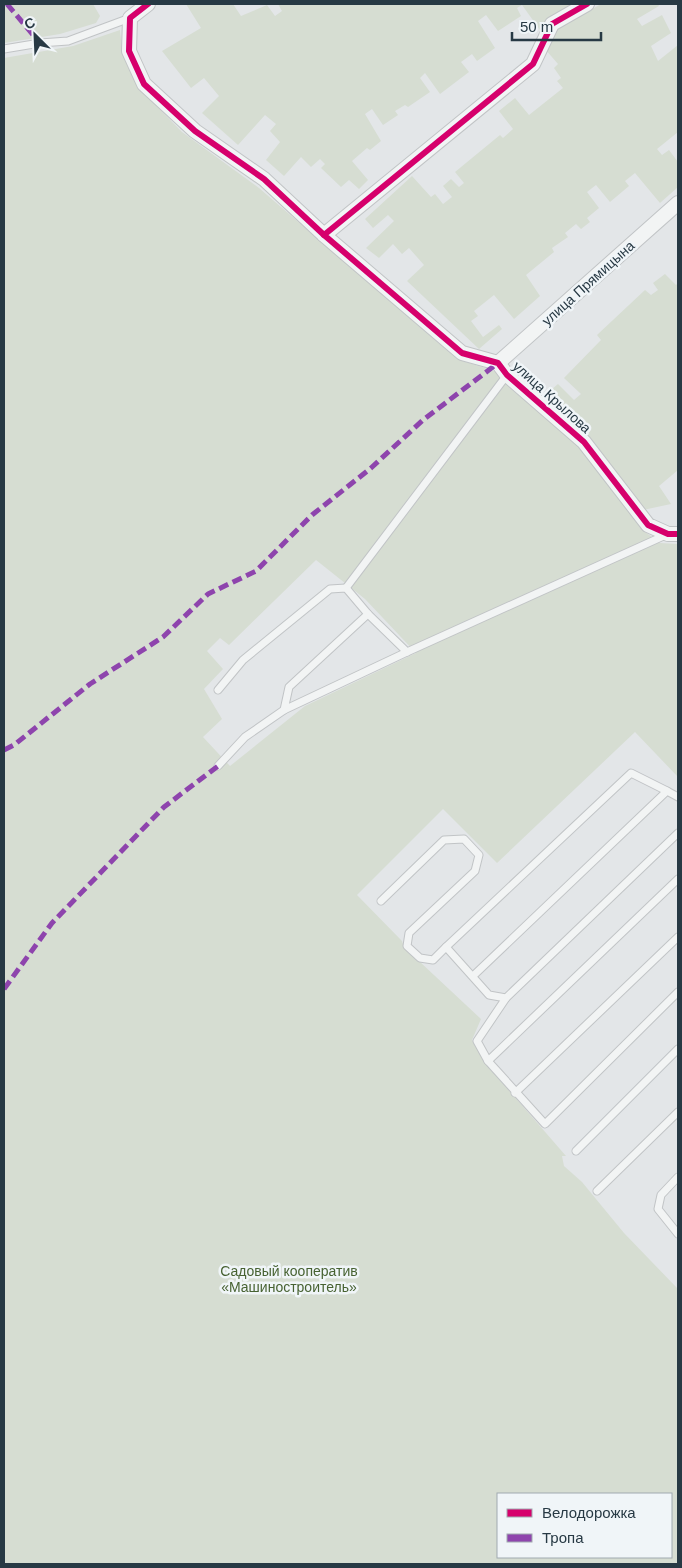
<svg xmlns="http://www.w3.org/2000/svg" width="682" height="1568" font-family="Arial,sans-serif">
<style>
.green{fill:#d6ddd2;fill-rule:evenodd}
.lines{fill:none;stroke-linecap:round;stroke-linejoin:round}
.service-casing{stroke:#c1c4c6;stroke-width:9}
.minor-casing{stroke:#c1c4c6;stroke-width:16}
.service{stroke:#f2f4f4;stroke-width:7}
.minor{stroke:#f2f4f4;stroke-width:14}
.quiet{stroke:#8e44ad;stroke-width:5;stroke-dasharray:10 5;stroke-linecap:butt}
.cycleway-casing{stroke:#f0f5f8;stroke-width:9}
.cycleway{stroke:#d6006c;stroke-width:6}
.labels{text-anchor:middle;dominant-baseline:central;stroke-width:5;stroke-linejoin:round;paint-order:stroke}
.street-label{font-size:14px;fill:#273944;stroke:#f0f5f8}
.park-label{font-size:14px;fill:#476232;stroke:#f0f5f8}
</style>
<rect width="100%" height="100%" fill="#e3e6e8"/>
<g class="green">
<path d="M4,4H93L100,16L96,23L60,34L4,43Z"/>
<path d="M186,4H233L241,16L267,5L275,16L282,11L278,4H568L571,9L540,30L522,5L517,8L521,16L498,31L486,15L478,21L495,48L477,61L472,54L461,62L469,72L440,94L425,73L420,78L430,92L408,107L405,105L395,111L398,115L383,125L372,109L365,114L381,141L370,150L367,148L352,161L368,180L359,189L349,180L341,187L321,168L325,164L320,159L311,167L301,157L284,176L266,160L280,142L270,131L276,124L265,115L238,145L202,113L219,96L204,78L191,88L162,51L201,28Z"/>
<path d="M601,4H658L659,6L637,19L642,26L662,15L671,33L651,46L658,61L678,45V132L657,149L662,155L669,150L678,162V187L660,203L635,173L625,181L629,186L610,202L596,185L587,192L599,208L587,218L590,222L581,229L576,224L565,233L568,237L552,248L554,252L526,275L540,296L514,319L494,295L474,311L478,316L471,321L483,337L499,325L502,329L479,349L407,281L424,265L409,248L402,254L393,244L379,258L366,248L394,221L388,215L373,228L365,219L412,176L431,197L435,194L443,204L452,197L443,186L451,179L459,187L464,183L455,172L500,135L503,138L513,129L499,111L515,98L529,115L563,88L557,81L561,78L554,68L558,64L545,49L555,30Z"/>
<path d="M120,30L122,49L137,86L182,132L259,188L457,359L497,372L510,388L582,449L644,531L660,543L678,544V777L635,732L497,863L443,809L357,895L402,941L404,947L481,1019L472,1040L486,1064L566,1156H562L564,1166L582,1182L624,1233L678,1289V1564H4V58L73,46ZM316,560L365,599L416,653L305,706L230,766L203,737L222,719L204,689L223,669L207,651L220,638L229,645ZM498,1494H671V1557H498Z"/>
<path d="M665,274L676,285L678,283V470L659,486L671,504L643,510L577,428L543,397L558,384L574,400L581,394L564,378L601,340L597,335L645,290L651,295L658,290L653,283Z"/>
</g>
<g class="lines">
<defs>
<g id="service">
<path d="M4,49L40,43L68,41L130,18"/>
<path d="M346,588L507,375"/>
<path d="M218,690L243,660L330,589L346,588L368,614L407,652"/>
<path d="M284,710L289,687L368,614"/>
<path d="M218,766L245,737L284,710L407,652L668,534"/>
<path d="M381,901L444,840L464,839L479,855L475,871L409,933L407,946L420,958L433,960L446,947L489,995L506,998L678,833"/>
<path d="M446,947L631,773L667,791"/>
<path d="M473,976L667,791L678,797"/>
<path d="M506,998L477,1041L488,1061L545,1124L678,992"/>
<path d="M488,1061L678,879"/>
<path d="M515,1093L678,937"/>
<path d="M576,1151L678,1049"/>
<path d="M678,1177L661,1195L658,1209L678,1234"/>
<path d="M597,1191L678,1112"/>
</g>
<g id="minor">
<path d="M148,4L130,18L129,51L144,84L195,131L264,179L324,235"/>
<path d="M587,4L552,24L533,64L324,235L462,353L498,363L507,375L584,442L648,525L668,534H678"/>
<path d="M498,363L678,203"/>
</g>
</defs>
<use href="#service" class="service-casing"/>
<use href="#minor" class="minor-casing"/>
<use href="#service" class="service"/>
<use href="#minor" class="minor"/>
<g class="quiet">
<path d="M7,4L40,43"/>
<path d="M4,750L14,745L90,684L163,637L208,594L256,571L312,515L371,468L423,420L498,363"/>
<path d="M4,989L52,923L164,807L218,766"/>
</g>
<defs>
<g id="cycleway">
<path d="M148,4L130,18L129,51L144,84L195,131L264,179L324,235"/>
<path d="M587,4L552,24L533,64L324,235L462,353L498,363L507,375L584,442L648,525L668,534H678"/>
</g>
</defs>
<use href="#cycleway" class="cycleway-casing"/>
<use href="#cycleway" class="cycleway"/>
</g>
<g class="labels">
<g class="street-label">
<text transform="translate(588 283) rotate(-42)">улица Прямицына</text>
<text transform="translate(552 397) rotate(42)">улица Крылова</text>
</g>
<g class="park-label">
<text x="289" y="1271">Садовый кооператив<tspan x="289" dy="16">«Машиностроитель»</tspan></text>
</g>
</g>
<rect width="682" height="1568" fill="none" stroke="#273944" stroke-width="10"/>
<rect x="497" y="1493" width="175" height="65" fill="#f0f5f8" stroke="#a0aab0"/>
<rect x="507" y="1509" width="25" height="8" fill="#d6006c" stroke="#a0aab0"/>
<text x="542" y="1518" font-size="15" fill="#273944">Велодорожка</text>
<rect x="507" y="1534" width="25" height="8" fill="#8e44ad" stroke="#a0aab0"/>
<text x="542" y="1543" font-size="15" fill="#273944">Тропа</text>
<g transform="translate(35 35) rotate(336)" stroke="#f0f5f8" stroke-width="4" paint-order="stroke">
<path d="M0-4L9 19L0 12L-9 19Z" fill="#273944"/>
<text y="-8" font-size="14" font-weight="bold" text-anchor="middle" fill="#273944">С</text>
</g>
<path d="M512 32v8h89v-8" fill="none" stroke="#273944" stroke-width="2.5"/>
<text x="520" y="32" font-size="15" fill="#273944" stroke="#f0f5f8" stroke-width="4" paint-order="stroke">50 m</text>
</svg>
